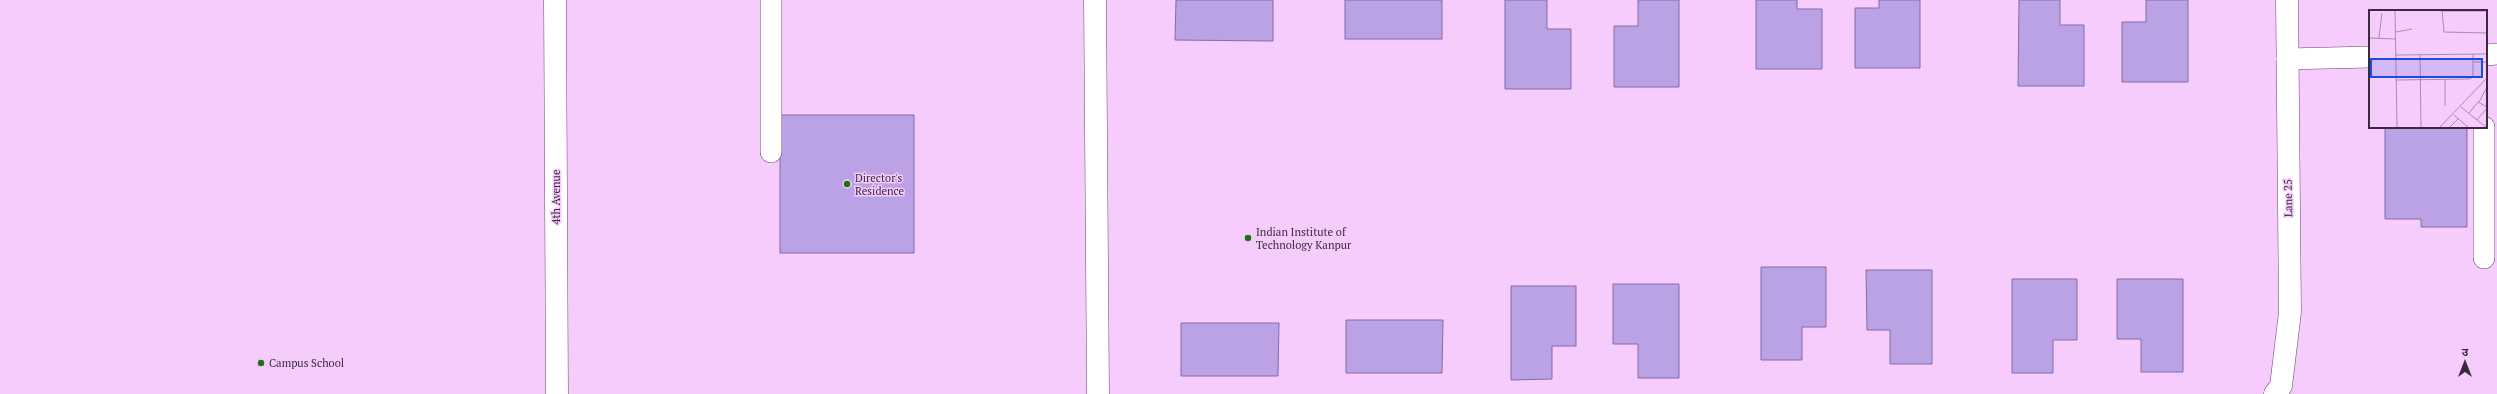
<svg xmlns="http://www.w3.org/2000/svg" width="2497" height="394" font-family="'PT Serif','Noto Sans Devanagari',serif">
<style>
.building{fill:#bba2e5;stroke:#846bab}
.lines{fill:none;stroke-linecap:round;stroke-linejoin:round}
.lane-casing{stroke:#6f4277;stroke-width:22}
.street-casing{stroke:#6f4277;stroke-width:23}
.lane{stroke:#fff;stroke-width:21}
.street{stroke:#fff;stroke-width:22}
.poi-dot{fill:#217015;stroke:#f5ccfc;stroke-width:1.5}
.labels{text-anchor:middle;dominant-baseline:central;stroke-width:3;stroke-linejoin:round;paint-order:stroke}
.poi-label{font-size:11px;fill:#3c283f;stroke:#f5ccfc;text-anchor:start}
.street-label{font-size:11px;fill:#3c283f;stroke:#f5ccfc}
.inset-road{fill:none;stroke:#ab8ab0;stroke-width:1}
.view{fill:#1d4ed8;fill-opacity:0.15;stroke:#1d4ed8;stroke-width:2}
.inset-edge{fill:none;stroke:#3c283f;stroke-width:2}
</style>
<rect width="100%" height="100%" fill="#f5ccfc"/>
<g class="building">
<path d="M1176,0H1273V41L1175,40Z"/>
<rect x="1345" y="0" width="97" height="39"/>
<path d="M1505,0H1547V29H1571V89H1505Z"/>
<path d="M1638,0H1679V87H1614V26H1638Z"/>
<path d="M1756,0H1797V9H1822V69H1756Z"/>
<path d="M1879,0H1920V68H1855V8H1879Z"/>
<path d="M2019,0H2060V25H2084V86H2018Z"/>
<path d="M2146,0H2188V82H2122V22H2146Z"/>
<rect x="780" y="115" width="134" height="138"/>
<path d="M2385,127H2467V227H2421V219H2385Z"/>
<path d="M1761,267H1826V327H1802V360H1761Z"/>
<path d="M1866,270H1932V364H1890V330H1867Z"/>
<path d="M2012,279H2077V340H2053V373H2012Z"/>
<path d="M2117,279H2183V372H2141V339H2117Z"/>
<path d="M1613,284H1679V378H1638V344H1613Z"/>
<path d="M1511,286H1576V346H1552V379L1511,380Z"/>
<path d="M1346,320H1443L1442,373H1346Z"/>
<path d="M1181,323H1279L1278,376H1181Z"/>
</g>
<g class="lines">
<defs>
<g id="lane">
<path d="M771,0V152"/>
<path d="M2486,55L2497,54"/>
<path d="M2287,59L2370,57"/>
<path d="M2484,258V127"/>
</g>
<g id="street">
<path d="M555,0L557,394"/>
<path d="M1095,0L1098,394"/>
<path d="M2275,394L2281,386L2290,312L2287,0"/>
</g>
</defs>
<use href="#lane" class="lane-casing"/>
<use href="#street" class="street-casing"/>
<use href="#lane" class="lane"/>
<use href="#street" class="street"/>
</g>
<g class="poi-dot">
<circle cx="847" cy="184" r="4"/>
<circle cx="1248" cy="238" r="4"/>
<circle cx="261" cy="363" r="4"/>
</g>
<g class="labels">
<g class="poi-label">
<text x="855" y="178">Director's<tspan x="855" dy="13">Residence</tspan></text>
<text x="1256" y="232">Indian Institute of<tspan x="1256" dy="13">Technology Kanpur</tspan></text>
<text x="269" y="363">Campus School</text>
</g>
<g class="street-label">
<text transform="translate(556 197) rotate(-90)">4th Avenue</text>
<text transform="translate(2288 198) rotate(-91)">Lane 25</text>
</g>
</g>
<g transform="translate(2369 10)">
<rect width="118" height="118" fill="#f5ccfc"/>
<path class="inset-road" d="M26,0L28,118M73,0L75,22L118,23M73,1H118M27,22L43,19M0,28L27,29M10,28L13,3M51,44L52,118M27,45L118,44M104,52H118M27,70L100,69L104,67V44M110,92L118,77M76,96V69M92,97L118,118M100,103L109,92L118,97M85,105L100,118M108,110L118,98M70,118L118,68M80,118L90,108"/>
<path class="view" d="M2,49H113V67H2Z"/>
<rect width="118" height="118" class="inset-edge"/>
</g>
<g transform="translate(2465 362)" stroke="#f5ccfc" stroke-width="3" paint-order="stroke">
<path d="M0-3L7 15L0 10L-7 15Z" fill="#3c283f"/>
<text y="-6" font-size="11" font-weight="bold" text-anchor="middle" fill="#3c283f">उ</text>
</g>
</svg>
